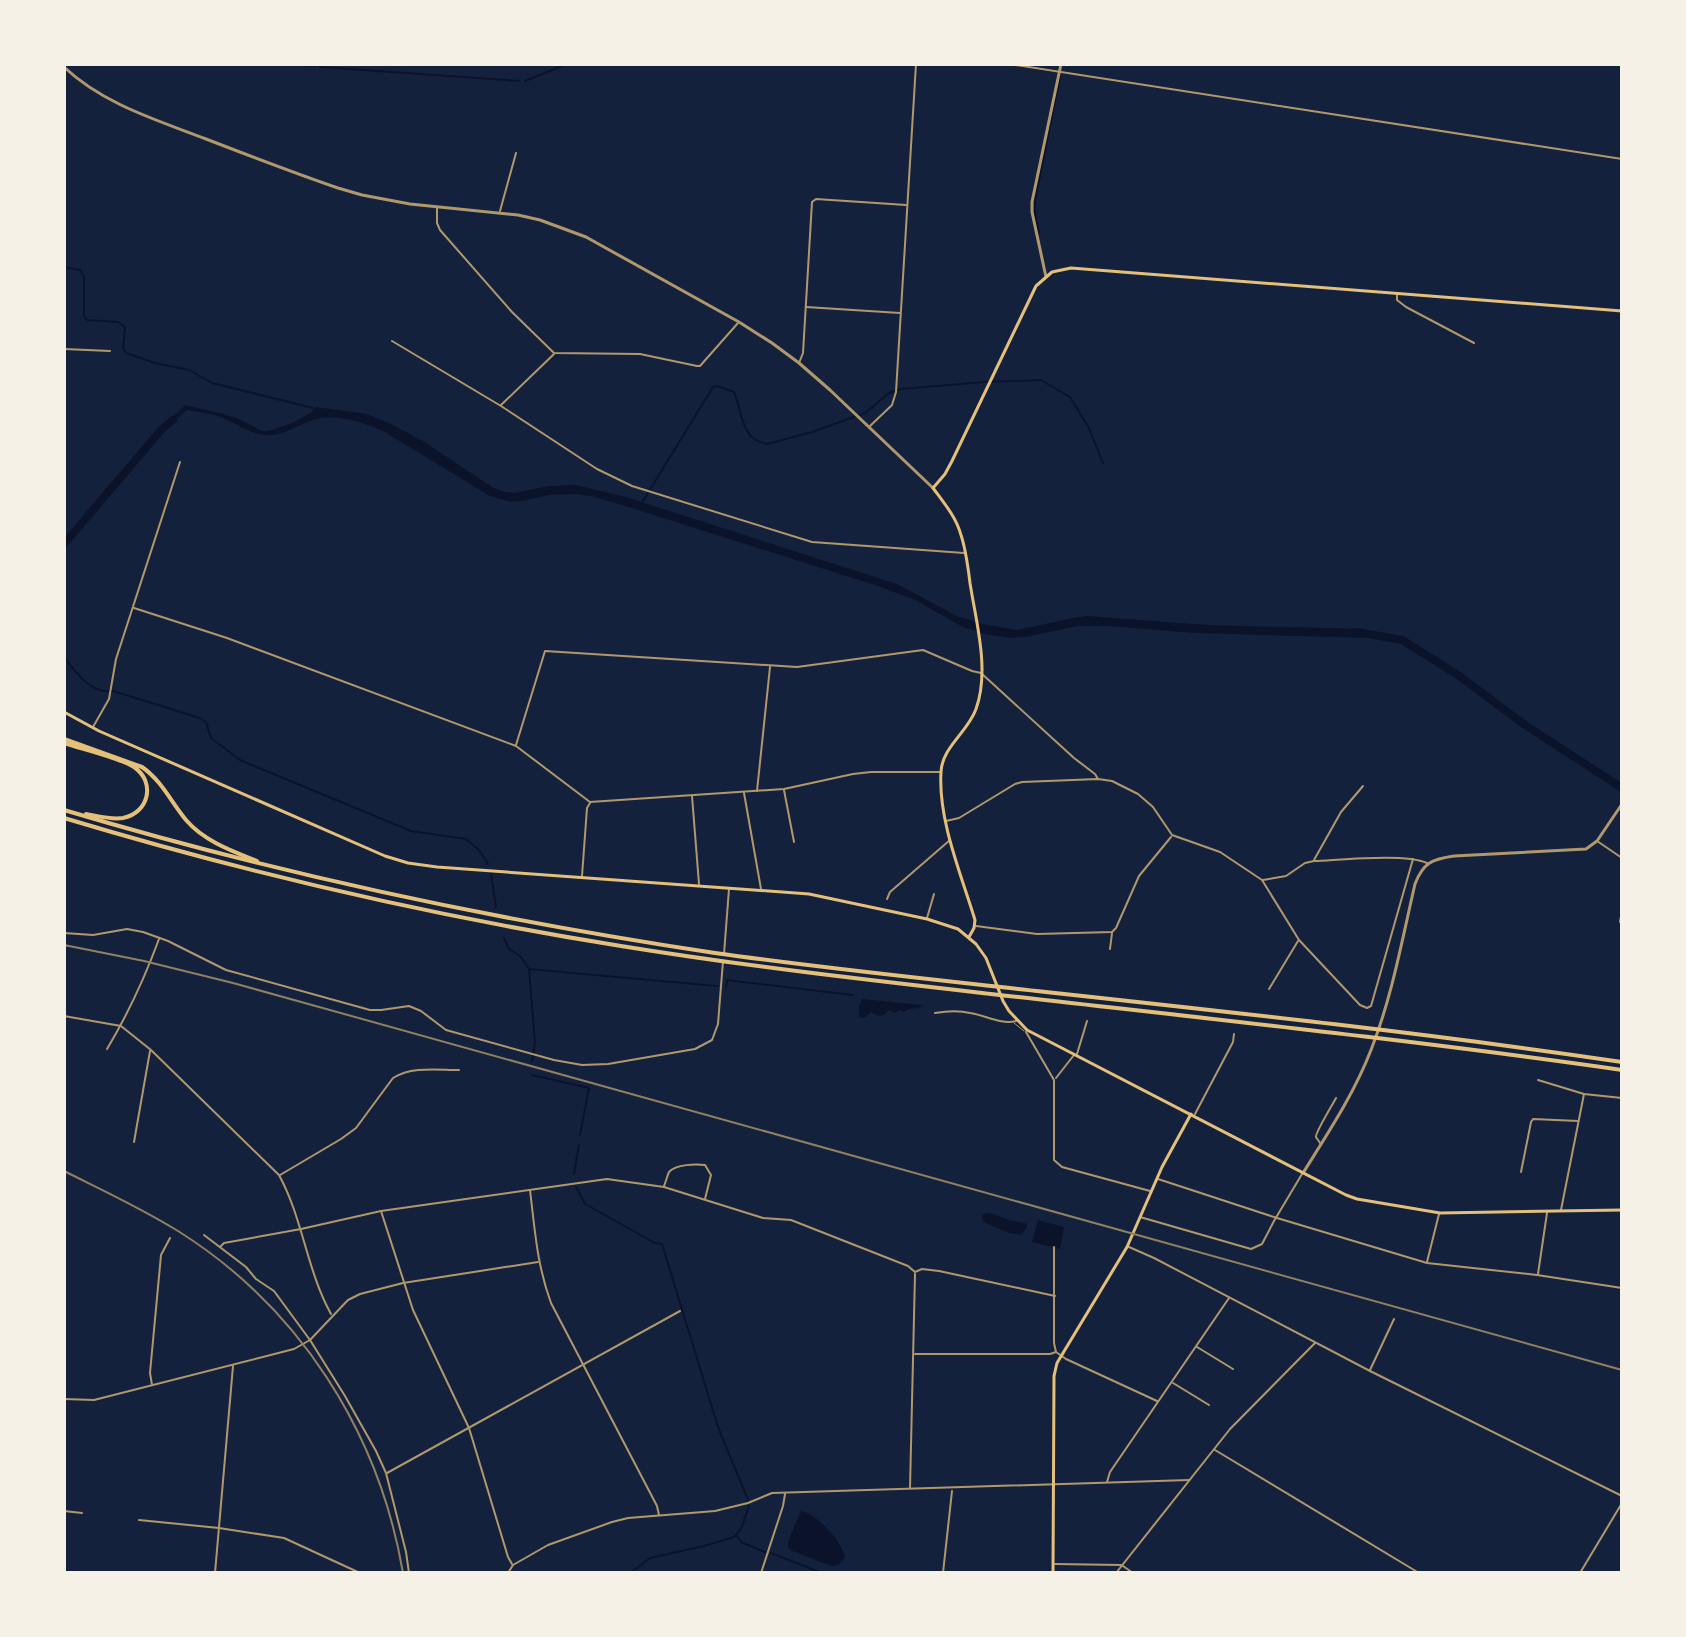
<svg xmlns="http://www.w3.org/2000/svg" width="1686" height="1637" font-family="Cabin,sans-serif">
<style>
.water{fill:#0b132b}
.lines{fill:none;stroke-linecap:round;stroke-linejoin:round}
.stream{stroke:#0b132b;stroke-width:2}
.river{stroke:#0b132b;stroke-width:8}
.service{stroke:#b1986c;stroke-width:1}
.minor{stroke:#b1986c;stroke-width:2}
.tertiary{stroke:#b1986c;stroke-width:3}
.secondary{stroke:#e5c07b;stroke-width:3}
.motorway{stroke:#e5c07b;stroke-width:4}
.rail{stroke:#918062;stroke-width:2}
</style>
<rect width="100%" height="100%" fill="#14213d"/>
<g class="water">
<path d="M185,405L224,414L239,419L262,431H269L292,423L312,412L316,407L367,414L391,424L423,441L492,487L504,492L515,493L549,486L576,485L626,497L897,584L957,616L982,624L1017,630L1073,618L1088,616L1208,625L1365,629L1364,638L1194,633L1109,626H1078L1025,637L1010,638L985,634L963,627L915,600L878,586L635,509L591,496L574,494L548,495L522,501L510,502L490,496L383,431C362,422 333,412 310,421C296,426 282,437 264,435C247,433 233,421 218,416C208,413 197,412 187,410L168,427L166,424Z"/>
<path d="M862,999L922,1005L919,1008L908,1009L905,1012L899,1010L895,1013L889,1010L884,1015L878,1016L871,1012C867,1015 865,1020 859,1017V1006Z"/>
<path d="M986,1213C995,1213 1001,1217 1009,1220C1015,1222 1021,1221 1027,1224V1227L1021,1235L1009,1233L983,1222L982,1215Z"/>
<path d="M1038,1220L1064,1227L1060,1249L1032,1242Z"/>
<path d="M801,1511C816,1513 843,1542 845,1558C840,1564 838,1566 831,1566L790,1550L788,1547V1541Z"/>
</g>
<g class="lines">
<g class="stream">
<path d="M282,64L315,66"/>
<path d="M320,67L519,81"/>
<path d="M525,81L567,64"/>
<path d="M1039,233L1035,212V200L1060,77"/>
<path d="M64,267L80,270L84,277V316L87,320L118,322L125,327L123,349L126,353L155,363L189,370L212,383L313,408"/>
<path d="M643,501L713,387L717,386L734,392C743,413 740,439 767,444L812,432L865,413L889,393L901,389L984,382L1041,380L1070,397L1089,428L1103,463"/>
<path d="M64,657C76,673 91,694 113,691L200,718L206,722L211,738L240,760L411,831L466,839L479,850L488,864"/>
<path d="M491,874L496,907"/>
<path d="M504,938L509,949L520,956L529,969L535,1043L532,1061"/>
<path d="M529,969L717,986"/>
<path d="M726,987L727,980L853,995"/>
<path d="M532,1075L589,1088L580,1135"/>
<path d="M574,1174L579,1145"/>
<path d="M576,1187L585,1204L655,1243L662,1244L718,1427L748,1500"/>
<path d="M736,1535L741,1542L765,1552"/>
<path d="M771,1553L822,1573"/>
<path d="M630,1573L650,1558L704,1546L734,1537L741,1529L749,1506"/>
</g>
<g class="river">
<path d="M64,544L162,429L173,420"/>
<path d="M1357,632L1402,640L1458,675L1525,725L1622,788"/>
</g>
<path class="service" d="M1014,1023L1024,1031"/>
<g class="minor">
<path d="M1009,64L1622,159"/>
<path d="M437,207V223L440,230L512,312L554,353L640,354L697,366H700L738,323"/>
<path d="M500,211L516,153"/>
<path d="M1397,294V300L1406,307L1474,343"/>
<path d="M806,307L900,313"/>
<path d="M392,341L501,406L597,469L632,486L812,542L964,553"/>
<path d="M64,349L110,351"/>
<path d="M799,363L803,353L812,202L816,199L906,205"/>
<path d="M501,405L554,354"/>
<path d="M869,427L892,405L896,392L916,64"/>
<path d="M134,608L227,638L516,746L590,802L784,789L853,774L871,772H940"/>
<path d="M93,727L109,699L116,659L180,462"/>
<path d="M516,745L545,651L797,667L923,650L972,671L981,673L1074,758L1095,774L1098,779"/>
<path d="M784,790L794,842"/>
<path d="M757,791L770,667"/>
<path d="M744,793L761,889"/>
<path d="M692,796L699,884"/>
<path d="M946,821L959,818L1015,784L1022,782L1098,779L1112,781L1138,794L1153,807L1172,835L1220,852L1262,880L1299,940L1360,1005L1367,1008L1371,1006L1413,859"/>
<path d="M1597,841L1622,858"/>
<path d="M1314,860L1341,812L1363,786"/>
<path d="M582,876L587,808L590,803"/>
<path d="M1263,880L1286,876L1305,863L1314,861C1340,860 1406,853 1427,863"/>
<path d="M887,899L890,892L950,840"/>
<path d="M1622,911L1620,922H1622"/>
<path d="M927,918L934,894"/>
<path d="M976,926L1037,934L1112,932L1116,928L1139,876L1171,837"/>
<path d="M64,933L93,935L127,929L143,932L168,941L226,970L370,1010H381L409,1006L421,1011L446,1030L554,1060L582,1065L608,1064L695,1049L712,1040L718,1024L723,961"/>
<path d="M1110,949L1112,933"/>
<path d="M724,954L729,889"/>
<path d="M1269,989L1298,941"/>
<path d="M935,1013C947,1011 958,1010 970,1013C985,1015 1001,1025 1016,1021"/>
<path d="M64,1016L121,1026L151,1050L279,1175C303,1219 307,1271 331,1314"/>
<path d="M1026,1032L1054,1080V1160L1062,1167L1150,1191"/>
<path d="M107,1049C128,1014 145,977 159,939"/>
<path d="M1077,1054L1087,1021"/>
<path d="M1056,1078L1074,1055"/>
<path d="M1538,1080L1584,1094L1622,1098"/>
<path d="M1195,1114L1233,1042L1234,1034"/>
<path d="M134,1142L150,1051"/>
<path d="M1320,1143C1319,1141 1317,1139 1316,1137C1315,1133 1333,1104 1336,1098"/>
<path d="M1521,1172L1531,1122L1533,1119L1578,1121"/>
<path d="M280,1175L341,1139L356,1128L393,1078C412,1066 437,1070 459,1070"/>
<path d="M1158,1179L1277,1218L1427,1263L1537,1275L1622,1288"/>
<path d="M664,1186C665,1184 668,1174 669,1172C676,1164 696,1164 705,1165L711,1175L705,1199"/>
<path d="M530,1190C535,1231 537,1265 551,1303L657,1506L659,1515"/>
<path d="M1561,1210L1584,1094"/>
<path d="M381,1211L413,1310L469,1428L508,1557L512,1564"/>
<path d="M1140,1217L1251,1249L1262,1244L1274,1221L1302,1174"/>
<path d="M204,1235L246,1267L256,1279L274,1291L310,1340L345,1396L376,1451L386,1473L406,1552L409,1573"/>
<path d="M221,1246L224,1243L301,1229L381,1211L607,1179L664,1187L763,1218L791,1220L908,1266L915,1272L922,1269L939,1271L1055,1296"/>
<path d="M1054,1247V1343L1056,1352L1066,1359L1157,1401"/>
<path d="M1129,1247L1154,1258L1370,1371L1622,1496"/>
<path d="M1427,1262L1439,1214"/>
<path d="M1538,1274L1547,1213"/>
<path d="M1197,1347L1233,1369"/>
<path d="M915,1354H1050L1056,1352"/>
<path d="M1370,1370L1394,1319"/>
<path d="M1173,1383L1209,1405"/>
<path d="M152,1385L150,1373L161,1255L170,1238"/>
<path d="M64,1399L94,1400L294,1349L310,1340L348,1300L360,1294L403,1283L538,1262"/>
<path d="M1215,1450L1419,1573"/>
<path d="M387,1473L680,1311"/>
<path d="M1107,1482L1110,1472L1229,1298"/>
<path d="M910,1488L915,1274"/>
<path d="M64,1511L82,1513"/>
<path d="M139,1520L219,1528L284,1538L360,1573"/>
<path d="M1055,1564L1121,1565"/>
<path d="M1123,1566L1133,1573"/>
<path d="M215,1573L233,1366"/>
<path d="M508,1573L513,1565L548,1545L612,1522L628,1518L715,1511L748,1503L772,1493L1189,1480"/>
<path d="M761,1573L783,1506L785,1494"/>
<path d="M943,1573L952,1491"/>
<path d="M1116,1573L1230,1429L1315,1343"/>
<path d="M1580,1573L1622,1503"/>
</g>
<g class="tertiary">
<path d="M64,67C103,104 157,120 206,139C250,156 294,173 338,188L362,195L410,204L518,215L540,220L586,237L739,322L772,343L799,363L830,390L933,488"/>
<path d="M1046,277L1032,212V202L1061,64"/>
<path d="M1303,1173C1328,1133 1354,1094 1371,1050C1392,997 1402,940 1415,884C1423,863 1432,859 1454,856L1586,849L1597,841L1622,804"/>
</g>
<g class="secondary">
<path d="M64,712L99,731L385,856L408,863L437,867L809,894L927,919L958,929L976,944L986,958L1003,1001L1009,1011L1027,1030L1346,1195L1357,1199L1440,1213L1622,1210"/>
<path d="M969,937L974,928L975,920C961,874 938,820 941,772C942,747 968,732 976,709C990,670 976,622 970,583C968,567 966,550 961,535C956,517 944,503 933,488L945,474L952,461L1036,286L1052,272L1071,268L1622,311"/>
<path d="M1053,1573L1054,1376L1057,1363L1127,1247L1162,1167L1191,1114"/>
</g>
<g class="motorway">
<path d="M64,739L142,767C162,781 171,802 186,820C204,841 232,851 257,861"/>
<path d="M64,743C82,749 120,758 134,767C156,782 149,813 123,818C111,820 98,816 86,814"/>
<path d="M64,810C278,874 495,920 715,953C807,966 899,976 991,986C1202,1009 1412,1031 1622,1062"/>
<path d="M64,818C247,873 433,916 621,946C744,966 868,980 991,994C1202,1018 1412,1040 1622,1070"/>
</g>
<g class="rail">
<path d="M64,945L144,961L233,983L1622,1370"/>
<path d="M64,1171C102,1190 141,1208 178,1231C299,1307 379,1432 403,1573"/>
</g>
</g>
<rect width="1686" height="1637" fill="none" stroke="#f6f1e7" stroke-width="132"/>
</svg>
